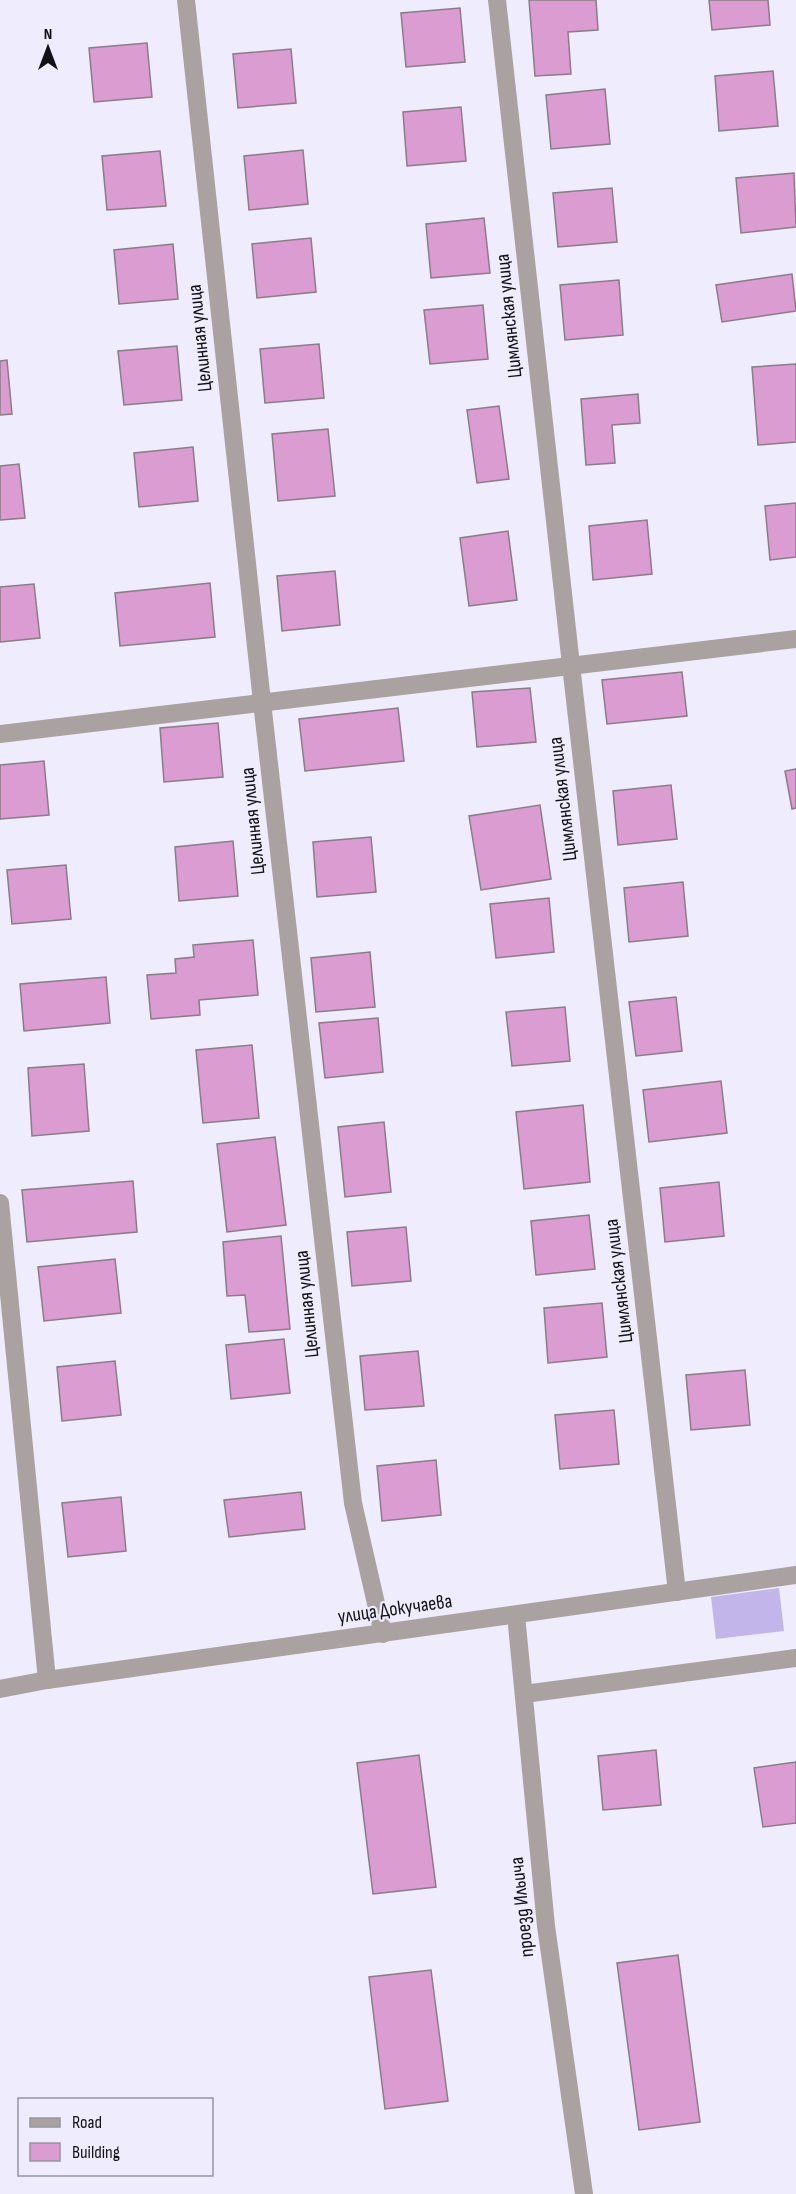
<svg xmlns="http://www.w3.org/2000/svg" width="796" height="2194" font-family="'Sofia Sans Condensed',sans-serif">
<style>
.green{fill:#c1b5e9}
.building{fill:#da9cd1;stroke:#8a7c88;stroke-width:1.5}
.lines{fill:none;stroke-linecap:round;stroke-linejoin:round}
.lane{stroke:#aaa1a1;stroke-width:18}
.street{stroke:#aaa1a1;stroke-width:18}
.labels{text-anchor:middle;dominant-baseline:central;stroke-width:4.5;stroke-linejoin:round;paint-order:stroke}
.street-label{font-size:20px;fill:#111015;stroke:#efecfd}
</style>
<rect width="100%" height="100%" fill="#efecfd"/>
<path class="green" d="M779,1588L784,1631L716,1639L711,1597Z"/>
<g class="building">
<path d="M529,0H596L598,30L568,32L571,74L535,76Z"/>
<path d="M709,0H768L770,25L712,30Z"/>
<path d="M460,8L465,62L406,67L401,13Z"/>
<path d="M147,43L152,97L94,102L89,48Z"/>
<path d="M291,49L296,103L238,108L233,54Z"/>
<path d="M773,71L778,126L719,131L715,76Z"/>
<path d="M605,89L610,144L551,149L546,95Z"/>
<path d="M461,107L466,161L407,166L403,112Z"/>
<path d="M303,150L308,204L249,210L244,156Z"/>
<path d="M160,151L166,206L107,210L102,156Z"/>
<path d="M794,173L796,227L741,233L736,178Z"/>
<path d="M612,188L617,242L558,247L553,193Z"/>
<path d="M484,218L490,273L431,278L426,224Z"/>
<path d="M311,238L316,292L257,298L252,244Z"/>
<path d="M173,244L178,299L119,304L114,250Z"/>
<path d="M792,274L796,311L722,322L716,285Z"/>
<path d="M619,280L623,335L565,340L560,285Z"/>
<path d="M483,305L488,359L430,364L424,310Z"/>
<path d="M319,344L324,398L265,403L260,349Z"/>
<path d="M177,346L182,400L124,405L118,351Z"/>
<path d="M7,360L12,414L0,415V361Z"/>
<path d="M796,364V442L758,445L752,367Z"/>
<path d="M638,394L640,423L612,425L615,463L586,465L581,399Z"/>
<path d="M499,406L509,479L477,483L467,410Z"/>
<path d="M328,429L335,496L278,501L272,434Z"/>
<path d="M193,447L198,501L139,507L134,453Z"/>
<path d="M19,464L25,518L0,520V466Z"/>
<path d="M796,503V557L770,560L765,506Z"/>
<path d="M647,520L652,574L593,580L589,526Z"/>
<path d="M508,531L517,600L469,606L460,538Z"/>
<path d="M335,571L340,625L282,631L277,576Z"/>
<path d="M210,583L215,637L120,646L115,593Z"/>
<path d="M34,584L40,638L0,642V587Z"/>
<path d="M682,672L687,716L607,724L602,680Z"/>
<path d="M530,688L536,742L477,747L472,692Z"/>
<path d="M398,708L404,761L305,771L299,719Z"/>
<path d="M218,723L223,777L164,782L160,728Z"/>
<path d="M44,761L49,815L0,819V765Z"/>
<path d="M796,769V808L792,809L785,771Z"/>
<path d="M671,785L677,839L618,845L613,791Z"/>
<path d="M540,805L551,879L481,890L469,816Z"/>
<path d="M371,837L376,892L317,897L313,842Z"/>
<path d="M233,841L238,896L179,901L175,847Z"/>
<path d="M66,865L71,919L12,924L7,870Z"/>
<path d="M683,882L688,936L629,942L624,888Z"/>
<path d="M549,898L554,952L496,958L490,904Z"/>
<path d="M253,940L258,995L199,1000L200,1015L151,1019L147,975L176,973L175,959L194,957L193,945Z"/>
<path d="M370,952L375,1007L316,1012L311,958Z"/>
<path d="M106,977L110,1023L24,1031L20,984Z"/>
<path d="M676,997L682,1051L636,1056L629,1002Z"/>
<path d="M565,1007L570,1061L512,1066L506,1012Z"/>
<path d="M378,1018L383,1072L325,1078L319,1023Z"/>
<path d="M252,1045L259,1118L203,1123L196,1050Z"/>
<path d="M84,1064L89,1131L32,1136L28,1068Z"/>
<path d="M721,1081L727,1133L649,1142L643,1090Z"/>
<path d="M583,1105L590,1182L524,1189L516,1112Z"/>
<path d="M384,1122L391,1192L345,1197L338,1127Z"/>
<path d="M275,1137L286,1225L227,1232L217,1144Z"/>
<path d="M133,1181L137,1232L27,1242L22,1190Z"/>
<path d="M719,1182L724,1236L665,1242L660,1188Z"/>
<path d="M589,1215L595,1269L536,1275L531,1221Z"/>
<path d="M406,1227L411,1281L352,1286L347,1232Z"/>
<path d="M281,1236L290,1329L249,1332L245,1295L227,1296L223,1242Z"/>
<path d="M115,1259L121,1313L44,1321L38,1267Z"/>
<path d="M602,1303L607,1357L548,1363L544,1308Z"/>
<path d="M284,1339L290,1393L231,1399L226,1345Z"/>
<path d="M418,1351L424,1406L365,1410L360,1356Z"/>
<path d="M115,1361L121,1415L62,1421L57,1367Z"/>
<path d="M745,1370L750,1425L691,1430L686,1375Z"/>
<path d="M614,1410L619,1464L560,1469L555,1415Z"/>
<path d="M436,1460L441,1515L382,1521L377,1466Z"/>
<path d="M301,1492L305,1529L229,1537L224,1500Z"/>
<path d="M121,1497L126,1551L68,1557L62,1503Z"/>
<path d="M656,1750L661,1805L603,1810L598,1756Z"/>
<path d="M419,1755L436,1887L373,1894L357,1763Z"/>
<path d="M796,1762V1823L763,1827L754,1768Z"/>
<path d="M678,1955L700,2122L639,2130L617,1963Z"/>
<path d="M431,1970L448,2101L385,2109L369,1977Z"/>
</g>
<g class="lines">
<path class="lane" d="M524,1694L796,1658"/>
<g class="street">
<path d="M186,0L262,702L353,1503L383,1634"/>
<path d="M497,0L571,665L677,1592"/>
<path d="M0,734L796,639"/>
<path d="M0,1203L47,1680"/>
<path d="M516,1615L546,1926L584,2194"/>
<path d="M0,1689L47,1680L796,1575"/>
</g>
</g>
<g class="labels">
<g class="street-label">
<text transform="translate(509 316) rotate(-96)">Цимлянская улица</text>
<text transform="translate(200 338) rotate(-96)">Целинная улица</text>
<text transform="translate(563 799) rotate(-97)">Цимлянская улица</text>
<text transform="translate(253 821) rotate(-96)">Целинная улица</text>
<text transform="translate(619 1281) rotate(-97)">Цимлянская улица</text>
<text transform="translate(307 1304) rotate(-96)">Целинная улица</text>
<text transform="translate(395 1609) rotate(-8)">улица Докучаева</text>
<text transform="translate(522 1907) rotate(-96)">проезд Ильича</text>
</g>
</g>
<rect x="18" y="2098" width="195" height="78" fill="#efecfd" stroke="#9694a0" stroke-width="1.5"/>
<rect x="30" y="2118" width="30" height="9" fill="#aaa1a1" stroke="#9694a0" stroke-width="1.5"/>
<text x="72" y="2128" font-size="18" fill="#111015">Road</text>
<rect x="30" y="2143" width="30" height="18" fill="#da9cd1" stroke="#9694a0" stroke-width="1.5"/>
<text x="72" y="2158" font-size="18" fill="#111015">Building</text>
<g transform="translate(48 48)" stroke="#efecfd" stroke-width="4.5" paint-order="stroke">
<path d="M0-4.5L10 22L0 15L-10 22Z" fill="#111015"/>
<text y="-9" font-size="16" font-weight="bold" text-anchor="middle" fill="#111015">N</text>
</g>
</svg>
